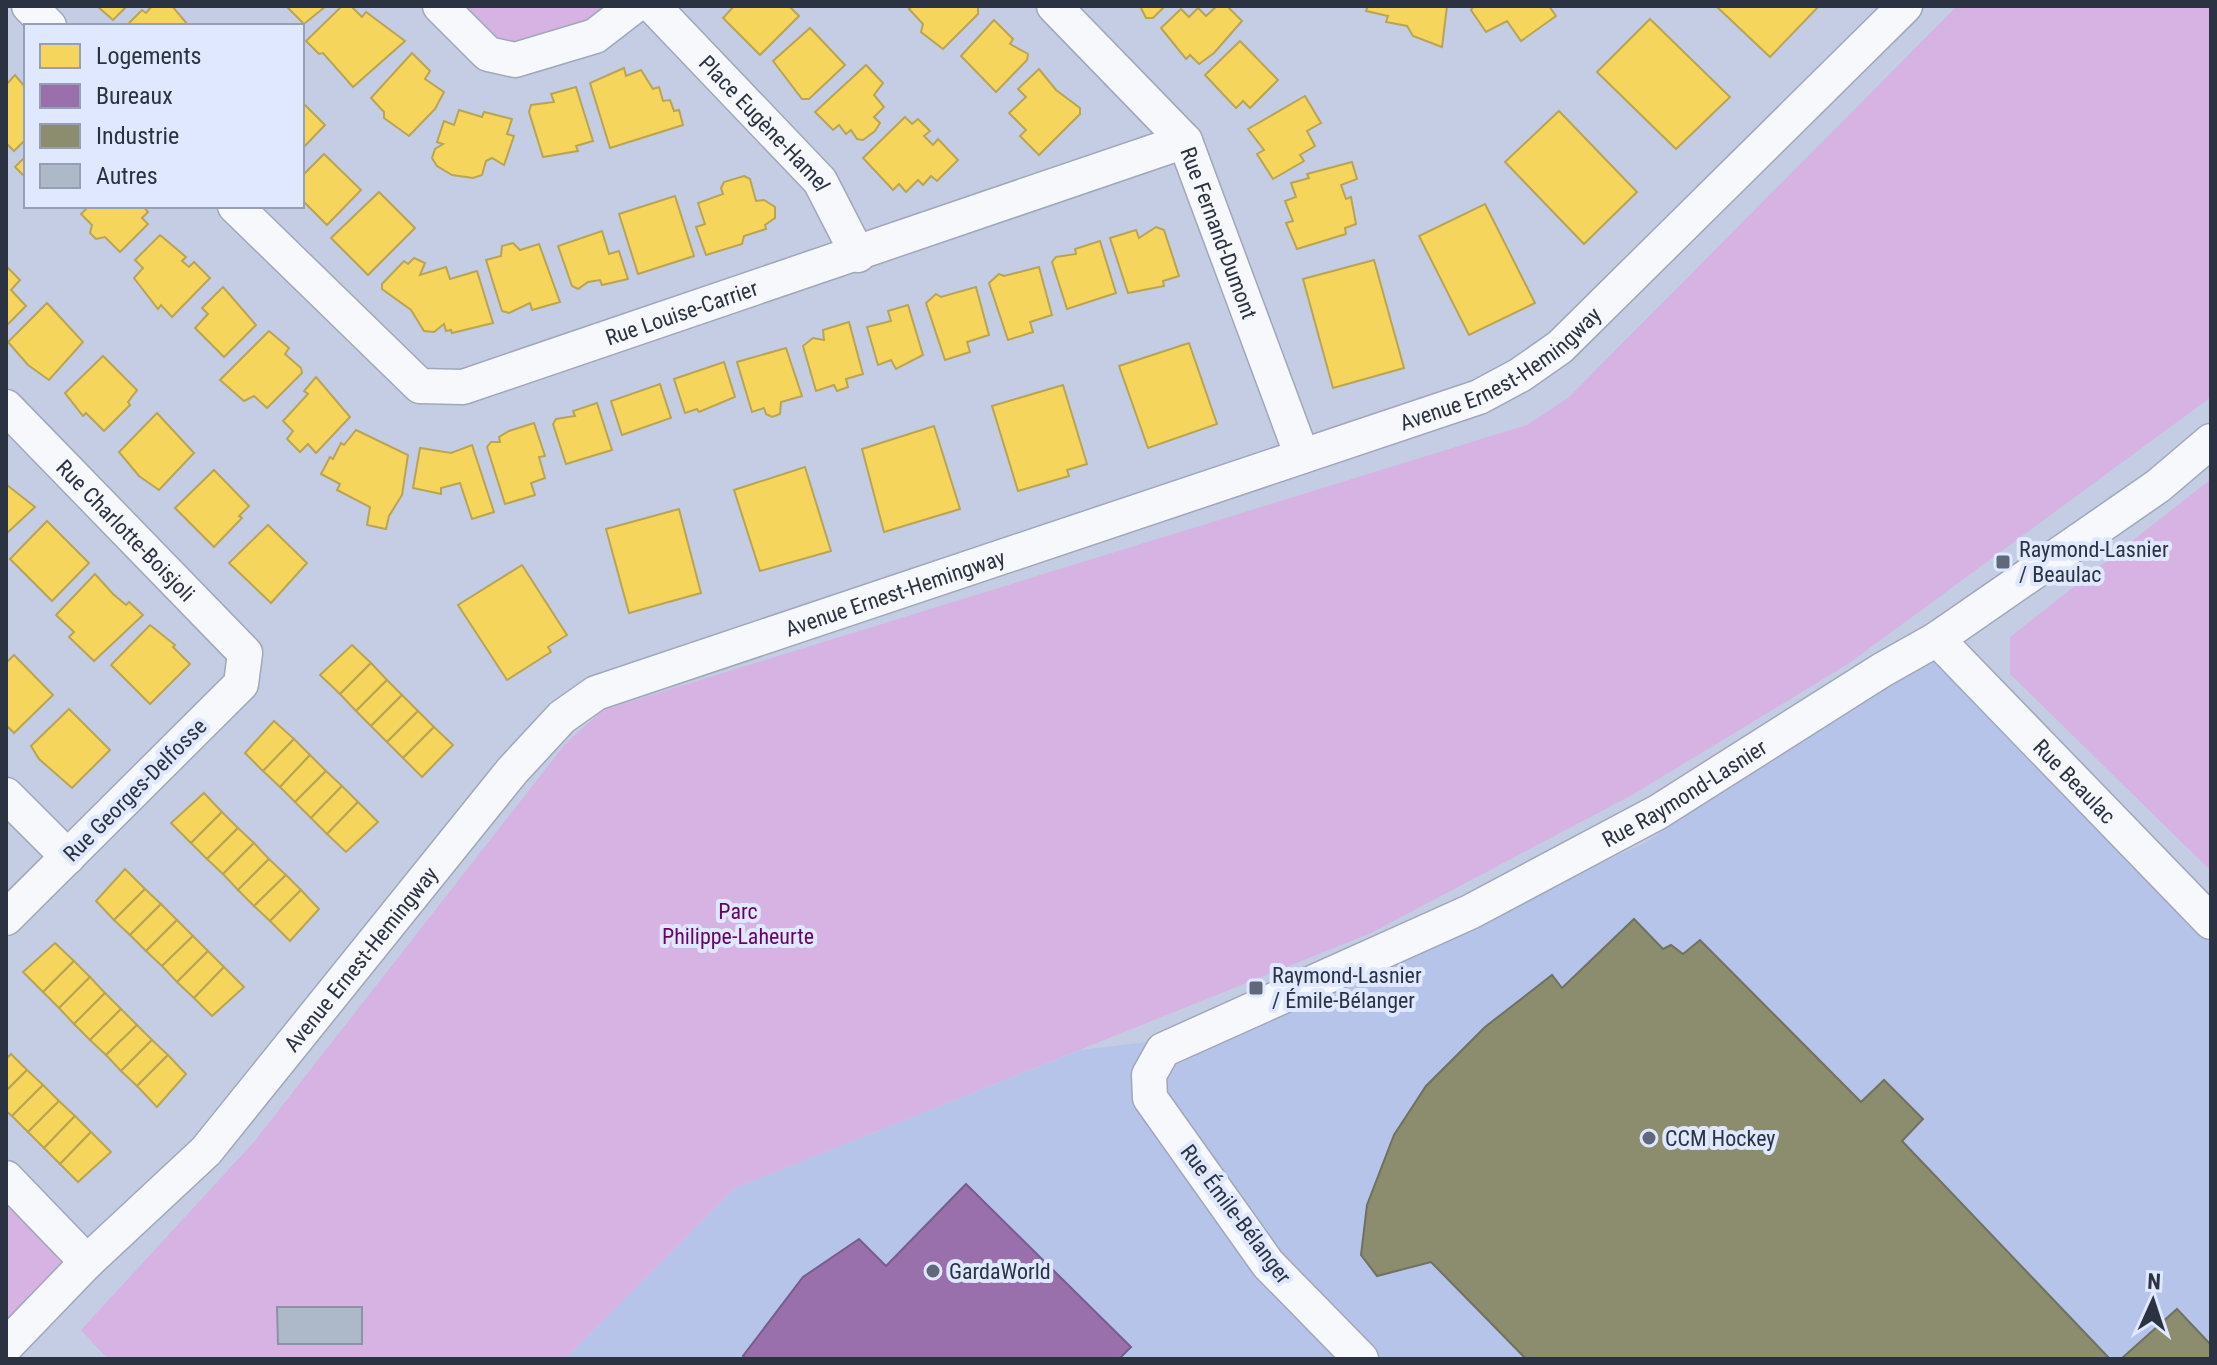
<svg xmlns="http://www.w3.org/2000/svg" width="2217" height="1365" font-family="'Roboto Condensed',sans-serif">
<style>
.built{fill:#b6c4e9}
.green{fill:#d6b3e2}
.homes{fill:#f6d55c;stroke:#b9a454;stroke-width:2}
.offices{fill:#9970ab;stroke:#785d8c;stroke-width:2}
.industry{fill:#8c8c6e;stroke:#6f7161;stroke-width:2}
.building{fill:#adb8c8;stroke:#8993a4;stroke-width:2}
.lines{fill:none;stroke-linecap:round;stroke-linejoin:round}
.minor-casing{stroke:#a0a7b9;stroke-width:37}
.minor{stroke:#f6f8fb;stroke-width:34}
.poi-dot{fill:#61687b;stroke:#dfe8fe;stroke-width:3}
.labels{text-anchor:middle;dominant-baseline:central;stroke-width:8;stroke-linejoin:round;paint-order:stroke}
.street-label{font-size:22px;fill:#2b3242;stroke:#dfe8fe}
.poi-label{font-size:22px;fill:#2b3242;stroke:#dfe8fe;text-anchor:start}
.park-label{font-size:22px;fill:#680267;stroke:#dfe8fe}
</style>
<rect width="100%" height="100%" fill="#c4cde4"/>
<path class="built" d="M1937,639L2211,944V1359H565L735,1188L1080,1050L1231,1032L1645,843Z"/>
<g class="green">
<path d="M458,6H603L596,17L518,46L493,41Z"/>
<path d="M1957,6H2211V397L1848,664L1632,795L1371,933L735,1188L565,1359H108L81,1330L253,1143L566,743L603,710L1527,425L1568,398Z"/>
<path d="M2211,479V871L2010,674V637Z"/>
<path d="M6,1180L87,1262L6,1332Z"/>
</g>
<g class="homes">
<path d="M97,6H127L113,20Z"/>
<path d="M152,6H172L189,26H126L142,10L146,13Z"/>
<path d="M286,6H326L304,24Z"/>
<path d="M342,6H351L362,17L366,12L405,41L353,87L323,53L319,54L306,41Z"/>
<path d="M734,6H789L799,16L760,55L723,18Z"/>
<path d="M912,6H978V14L943,49L921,32L923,24L909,9Z"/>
<path d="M1140,6H1165L1153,18H1146Z"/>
<path d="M1217,6H1227L1242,21L1214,53L1199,64L1190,55L1186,59L1161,28L1181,9L1189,17L1198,8L1206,16Z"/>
<path d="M1368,6H1447L1442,47L1413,36L1407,26L1386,22L1388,16L1366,11Z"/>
<path d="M1474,6H1549L1556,16L1521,41L1507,21L1486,32L1471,10Z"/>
<path d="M1716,6H1819L1770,57Z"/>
<path d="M1650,19L1730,97L1676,149L1597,72Z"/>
<path d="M994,20L1013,39L1010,44L1028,54L1027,60L996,92L961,56Z"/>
<path d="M810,28L845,65L809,99H802L773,61Z"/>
<path d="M1240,41L1278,80L1250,108L1243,101L1236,108L1205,75Z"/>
<path d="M412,53L430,71L425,79L444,92L435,109L409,136L384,118V112L371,98Z"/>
<path d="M866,65L883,83L874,95L884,107L874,117L880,123L875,131L863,140L857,139L851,130L846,134L839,125L833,130L815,112Z"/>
<path d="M624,68L626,76L641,70L653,89L659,87L663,101L670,100L674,111L679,110L683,125L610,148L590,83Z"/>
<path d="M1039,69L1056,90L1080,108V114L1039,155L1020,136L1026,130L1009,113L1026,97L1018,89Z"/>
<path d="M15,75L26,88V139L14,151L6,143V85Z"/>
<path d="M576,87L593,141L576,146L578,151L543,157L529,112L531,105L554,102L551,94Z"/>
<path d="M1305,96L1321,123L1307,131L1315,146L1300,155L1304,161L1273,179L1257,154L1264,150L1248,129Z"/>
<path d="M305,105L325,125L302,149V107Z"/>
<path d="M459,110L482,117L484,112L512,119L507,134L514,136L504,165L492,158L486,161L482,175L473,178L452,175L437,166L432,158L435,149L443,144L437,142L444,121L454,125Z"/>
<path d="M1559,111L1637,192L1584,244L1505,162Z"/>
<path d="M905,117L912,124L918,119L930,131L924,136L933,145L938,139L958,160L937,181L931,176L923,185L918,180L906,192L899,184L893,190L863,158Z"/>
<path d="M324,154L361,190L327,225L302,200V176Z"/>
<path d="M26,156V178L15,167Z"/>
<path d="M1352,162L1357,179L1341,185L1346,199L1351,197L1356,224L1345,228L1346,234L1297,249L1286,223L1293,221L1285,201L1296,197L1291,183L1309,178L1307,174Z"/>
<path d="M744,176L750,179L756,201L764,200L775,207V218L765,225L766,229L744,236L742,244L706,255L696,227L705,224L698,203L723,194L721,188L724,182Z"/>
<path d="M379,192L415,228L368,275L331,238Z"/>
<path d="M675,196L694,256L638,274L619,214Z"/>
<path d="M1485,204L1535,303L1469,335L1419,236Z"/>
<path d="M89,206H143L148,212L142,218L148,224L120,252L105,237L96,239L90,233L92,225L81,214Z"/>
<path d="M1156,227L1164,230L1179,276L1163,281L1164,286L1128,293L1110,238L1136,230L1139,238Z"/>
<path d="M602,231L609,254L619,251L628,279L602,285L600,280L588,282L578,289L572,286L558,246Z"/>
<path d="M160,235L186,257L182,261L189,267L194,262L210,278L172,317L161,305L158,309L134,278L143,268L135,260Z"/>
<path d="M1100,241L1116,293L1067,309L1052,262L1056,257L1076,254L1075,249Z"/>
<path d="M513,243L520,250L539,244L560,302L532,310L530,303L509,313L502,311L486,260L501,256L502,246Z"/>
<path d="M414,258L425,263L420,275L446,267L450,279L477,271L493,323L452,333L451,330L446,331L444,324L434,332L424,331L411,310L382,289V284L404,261L408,264Z"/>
<path d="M1374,260L1404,368L1333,388L1303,279Z"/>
<path d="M6,266L20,280L11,290L26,306L6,326Z"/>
<path d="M1039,267L1052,315L1030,322L1033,332L1008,340L989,283L999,274L1004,276Z"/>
<path d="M223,287L256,325L224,357L195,328L208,314L202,308Z"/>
<path d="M976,287L989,335L967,342L970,352L945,360L926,303L936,294L941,297Z"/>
<path d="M47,303L83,342L49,380L28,365L8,342Z"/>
<path d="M908,305L923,355L896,369L891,360L878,365L867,327L891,321L888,311Z"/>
<path d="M849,322L863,374L846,379L848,387L837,391L834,385L816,391L803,346L813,338L824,340L823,330Z"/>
<path d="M269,331L289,348L285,354L301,368L302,373L267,408L254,396L244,401L220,380Z"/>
<path d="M1189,343L1217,424L1148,448L1119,366Z"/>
<path d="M786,348L802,396L781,402L780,414L772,417L766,414L764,408L752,412L737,362Z"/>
<path d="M103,356L137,390L128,402L130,405L104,431L86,413L83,416L65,393Z"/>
<path d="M724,362L735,397L699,412L697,409L685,413L674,379Z"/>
<path d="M316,377L350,417L316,453L308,444L300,452L287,439L293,431L283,421L308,394L304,391Z"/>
<path d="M660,384L671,418L622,435L611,401Z"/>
<path d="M1063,385L1087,464L1067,470L1069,476L1018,491L992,406Z"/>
<path d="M597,403L612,450L566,464L553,424L556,419L575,416L573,411Z"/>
<path d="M157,413L194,453L159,490L139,476L119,452Z"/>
<path d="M534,423L545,456L539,457L545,478L531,483L535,495L505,504L487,447L491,442H500L499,437L509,431Z"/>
<path d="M934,426L960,509L884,532L862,449Z"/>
<path d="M356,430L408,455L402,495L389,516L386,529L367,525L370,507L337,490L340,484L321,474L330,457L333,459L341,443L344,445Z"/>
<path d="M472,445L494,512L472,519L460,483L441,488V494L413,488L420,448L451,453Z"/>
<path d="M805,467L831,551L760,571L734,490Z"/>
<path d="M214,470L249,506L239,516L242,518L214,547L175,508Z"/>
<path d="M7,485L35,507L6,534V487Z"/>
<path d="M679,509L701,593L629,613L606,529Z"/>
<path d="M47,521L89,563L52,601L10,559Z"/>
<path d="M268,525L307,563L271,603L229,563Z"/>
<path d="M522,565L567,635L548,647L551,652L507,680L458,605Z"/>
<path d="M95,574L113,594L126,605L129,602L143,615L94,661L69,637L74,632L56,615Z"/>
<path d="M150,625L175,645L173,647L190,664L150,704L111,665Z"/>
<path d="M352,645L371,663L340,694L320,675Z"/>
<path d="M14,655L53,695L14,733L6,725V663Z"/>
<path d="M371,663L387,680L356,711L340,694Z"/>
<path d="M387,680L402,695L371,726L356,711Z"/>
<path d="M402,695L418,711L387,742L371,726Z"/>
<path d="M69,709L110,750L72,788L39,759L31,746Z"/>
<path d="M418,711L434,727L403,758L387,742Z"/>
<path d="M274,721L294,739L263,771L245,753Z"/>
<path d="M434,727L453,745L422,777L403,758Z"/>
<path d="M294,739L310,755L280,787L263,771Z"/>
<path d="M310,755L326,771L295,802L280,787Z"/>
<path d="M326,771L342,786L311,818L295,802Z"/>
<path d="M342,786L358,802L327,834L311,818Z"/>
<path d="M204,793L222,812L191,843L171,823Z"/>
<path d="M358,802L378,822L346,852L327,834Z"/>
<path d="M222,812L238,828L207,859L191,843Z"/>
<path d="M238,828L254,843L223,874L207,859Z"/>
<path d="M254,843L269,859L238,890L223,874Z"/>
<path d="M269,859L286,875L254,906L238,890Z"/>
<path d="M125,869L145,889L114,920L96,901Z"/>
<path d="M286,875L301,890L270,921L254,906Z"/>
<path d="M145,889L161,904L130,935L114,920Z"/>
<path d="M301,890L319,909L290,941L270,921Z"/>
<path d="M161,904L177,920L146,951L130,935Z"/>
<path d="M177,920L193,936L162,966L146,951Z"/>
<path d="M193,936L208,951L177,982L162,966Z"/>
<path d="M55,943L74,961L43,992L23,972Z"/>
<path d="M208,951L224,967L194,998L177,982Z"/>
<path d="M74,961L90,977L59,1008L43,992Z"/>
<path d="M224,967L244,987L212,1016L194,998Z"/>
<path d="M90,977L105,993L74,1024L59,1008Z"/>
<path d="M105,993L121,1009L90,1040L74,1024Z"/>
<path d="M121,1009L137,1025L106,1055L90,1040Z"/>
<path d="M137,1025L152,1040L121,1071L106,1055Z"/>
<path d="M152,1040L168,1055L137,1086L121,1071Z"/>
<path d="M11,1054L27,1070L6,1091V1059Z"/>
<path d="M168,1055L186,1074L157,1107L137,1086Z"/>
<path d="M27,1070L43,1085L12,1116L6,1111V1091Z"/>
<path d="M43,1085L59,1101L28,1132L12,1116Z"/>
<path d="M59,1101L75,1116L44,1148L28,1132Z"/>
<path d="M75,1116L91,1132L60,1164L44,1148Z"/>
<path d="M91,1132L111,1152L78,1182L60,1164Z"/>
</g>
<path class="offices" d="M966,1184L1131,1347L1119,1359H746L743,1356L803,1277L859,1239L886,1266Z"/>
<g class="industry">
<path d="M1634,919L1663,949L1671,945L1683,954L1700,940L1861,1102L1884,1080L1923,1119L1902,1141L2110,1359H1526L1431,1262L1377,1276L1361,1255L1367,1205L1394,1135L1426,1086L1485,1027L1552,975L1562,988Z"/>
<path d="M2177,1309L2211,1345V1359H2121Z"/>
</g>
<path class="building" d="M277,1307H362V1344H278Z"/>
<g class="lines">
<defs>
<g id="minor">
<path d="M29,6L49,26"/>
<path d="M440,6L488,54L515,60L595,36L634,6"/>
<path id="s1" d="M653,6L820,181L858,255"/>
<path id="s2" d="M1054,6L1185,141L1302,456"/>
<path id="s3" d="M235,206L420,386L463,387L1185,141"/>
<path id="s4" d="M6,407L245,653L241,684L6,918"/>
<path id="s5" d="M1937,639L2211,922"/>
<path d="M6,795L68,857"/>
<path d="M6,1178L87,1262"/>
<path id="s6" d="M6,1346L87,1262L206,1151L512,771L562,717L596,693L1479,397L1520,375L1560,347L1905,6"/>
<path id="s7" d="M1361,1359L1268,1264L1150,1098L1149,1075L1163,1050L1470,912L1658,812L1882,670L1937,639L2158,486L2211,441"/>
</g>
</defs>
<use href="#minor" class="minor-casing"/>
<use href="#minor" class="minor"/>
</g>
<g class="poi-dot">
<rect x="1995" y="554" width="16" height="16" rx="4"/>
<rect x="1248" y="980" width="16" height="16" rx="4"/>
<circle cx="1649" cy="1138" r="8"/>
<circle cx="933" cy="1271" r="8"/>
</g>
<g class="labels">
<g class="street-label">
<text stroke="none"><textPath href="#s1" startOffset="162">Place Eugène-Hamel</textPath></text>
<text stroke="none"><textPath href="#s2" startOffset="286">Rue Fernand-Dumont</textPath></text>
<text stroke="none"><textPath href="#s3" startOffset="532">Rue Louise-Carrier</textPath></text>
<text stroke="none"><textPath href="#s6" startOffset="1846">Avenue Ernest-Hemingway</textPath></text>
<text stroke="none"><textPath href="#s4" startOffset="172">Rue Charlotte-Boisjoli</textPath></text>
<text stroke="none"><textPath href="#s6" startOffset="1198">Avenue Ernest-Hemingway</textPath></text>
<text stroke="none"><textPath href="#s5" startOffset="198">Rue Beaulac</textPath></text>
<text transform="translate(135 790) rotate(-45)">Rue Georges-Delfosse</text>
<text stroke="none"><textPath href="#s7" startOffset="970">Rue Raymond-Lasnier</textPath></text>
<text stroke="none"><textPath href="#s6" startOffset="526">Avenue Ernest-Hemingway</textPath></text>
<text transform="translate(1236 1214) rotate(53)">Rue Émile-Bélanger</text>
</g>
<g class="poi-label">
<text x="2019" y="549">Raymond-Lasnier<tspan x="2019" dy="25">/ Beaulac</tspan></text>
<text x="1272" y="975">Raymond-Lasnier<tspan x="1272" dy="25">/ Émile-Bélanger</tspan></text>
<text x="1665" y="1138">CCM Hockey</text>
<text x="949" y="1271">GardaWorld</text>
</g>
<g class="park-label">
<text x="738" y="911">Parc<tspan x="738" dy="25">Philippe-Laheurte</tspan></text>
</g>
</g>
<rect width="2217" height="1365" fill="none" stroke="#2b3242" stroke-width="16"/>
<rect x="24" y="24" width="280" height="184" fill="#dfe8fe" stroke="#979fb3" stroke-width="2"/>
<rect x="40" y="44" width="40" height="24" fill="#f6d55c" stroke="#979fb3" stroke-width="2"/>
<text x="96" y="64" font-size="24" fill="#2b3242">Logements</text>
<rect x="40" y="84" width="40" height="24" fill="#9970ab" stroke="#979fb3" stroke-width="2"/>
<text x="96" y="104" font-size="24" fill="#2b3242">Bureaux</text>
<rect x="40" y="124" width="40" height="24" fill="#8c8c6e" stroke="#979fb3" stroke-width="2"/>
<text x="96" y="144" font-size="24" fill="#2b3242">Industrie</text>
<rect x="40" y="164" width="40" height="24" fill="#adb8c8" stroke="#979fb3" stroke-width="2"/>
<text x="96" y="184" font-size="24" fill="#2b3242">Autres</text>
<g transform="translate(2153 1301) rotate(3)" stroke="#dfe8fe" stroke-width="6" paint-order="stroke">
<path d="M0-6L14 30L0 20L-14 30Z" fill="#2b3242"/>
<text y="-12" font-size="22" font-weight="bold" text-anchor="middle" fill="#2b3242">N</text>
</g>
</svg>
